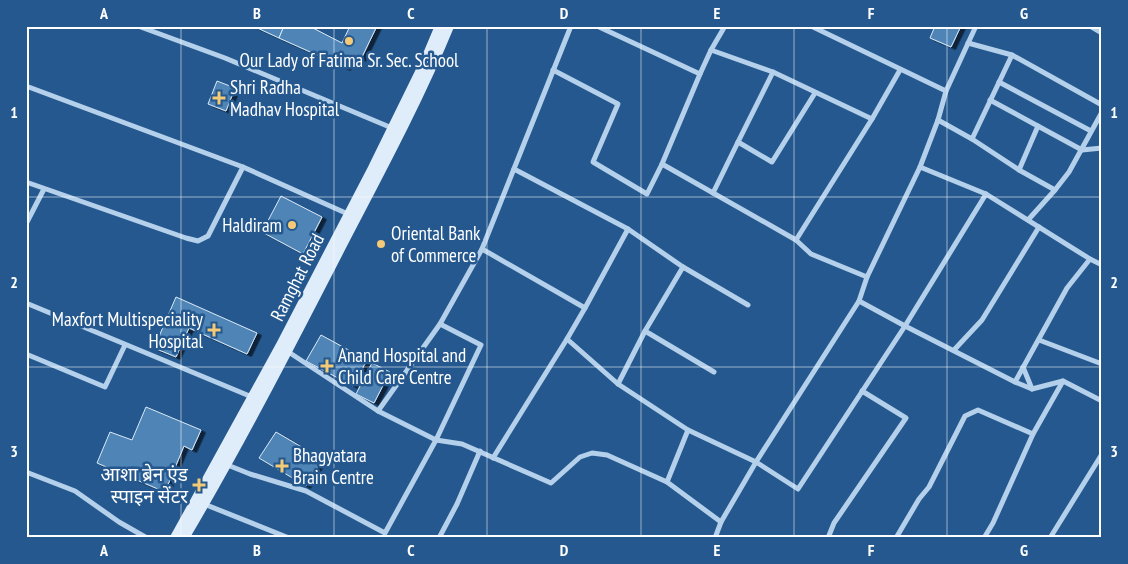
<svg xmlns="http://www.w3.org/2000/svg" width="1128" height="564" font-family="'PT Sans Narrow','Noto Sans Devanagari',sans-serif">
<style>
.building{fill:#5084b6;stroke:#d8e9f8;filter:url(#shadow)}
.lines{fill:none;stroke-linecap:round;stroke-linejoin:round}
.street{stroke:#b4d0eb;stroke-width:5}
.secondary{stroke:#dfecf9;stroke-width:10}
.grid{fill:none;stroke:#fff;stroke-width:1;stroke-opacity:0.55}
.poi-dot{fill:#f5ca77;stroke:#24588e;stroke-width:2}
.labels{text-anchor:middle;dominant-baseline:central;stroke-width:5;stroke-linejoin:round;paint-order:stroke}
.poi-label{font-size:19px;fill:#fff;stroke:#24588e;text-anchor:start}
.street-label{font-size:19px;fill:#fff;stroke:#24588e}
.neatline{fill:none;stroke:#fff;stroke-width:2}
.grid-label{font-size:16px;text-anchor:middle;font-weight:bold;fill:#fff}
</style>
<defs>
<filter id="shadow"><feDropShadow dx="4.5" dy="2.5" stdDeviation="0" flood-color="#0009"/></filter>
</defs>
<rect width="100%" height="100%" fill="#24588e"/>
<g class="building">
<path d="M253,26H284L279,38Z"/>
<path d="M284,26H309L342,43L350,26H377L361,59L352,55L346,68L279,38Z"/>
<path d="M935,26H961L951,47L930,38Z"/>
<path d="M217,81L235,88L226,111L208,104Z"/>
<path d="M281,196L322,217L303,254L262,232Z"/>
<path d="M176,297L257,333L247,354L189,328L176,357L154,348Z"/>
<path d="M321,335L367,360L353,386L306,361Z"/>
<path d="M372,363L390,372L374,403L356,394Z"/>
<path d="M146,407L201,430L192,450L184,446L165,492L97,463L110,432L132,440Z"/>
<path d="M276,432L322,459L306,486L259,458Z"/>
</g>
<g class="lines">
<g class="street">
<path d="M138,26L225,58L392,128"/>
<path d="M597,26L700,74L662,164L796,240L811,254L867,277"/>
<path d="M725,26L711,50L773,72L872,119"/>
<path d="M811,26L946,91"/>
<path d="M1090,26L1102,33"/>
<path d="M26,29L27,26"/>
<path d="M968,43L1012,55L1102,105"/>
<path d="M1012,55L972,139L1019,170L1055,190L1028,220"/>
<path d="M553,70L618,104L593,162L647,194L662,164"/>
<path d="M773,72L738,142L772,162L815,93"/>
<path d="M700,74L711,50"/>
<path d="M999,82L1091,131"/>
<path d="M26,86L243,167L348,214"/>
<path d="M990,100L1082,150L1102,148"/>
<path d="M938,120L972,139"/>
<path d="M514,169L628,229L683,267L748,305"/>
<path d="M1019,170L1038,126"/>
<path d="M26,182L186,238L198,241L208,236L243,167"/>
<path d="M1055,190L1069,172L1102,112"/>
<path d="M713,193L738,142"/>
<path d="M26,224L44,189"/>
<path d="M796,240L872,119L900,70"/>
<path d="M482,249L571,26"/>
<path d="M1090,259L1102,265"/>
<path d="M683,267L645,331L714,372"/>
<path d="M859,301L905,326L1015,382L1067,288L1090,259L986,194L920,167L938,120L946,91L976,26"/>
<path d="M26,303L252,397"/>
<path d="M585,308L628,229"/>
<path d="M1039,340L1102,364"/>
<path d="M954,350L982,320L1039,227"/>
<path d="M287,351L378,411L436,440L462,444L551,483L580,457L592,453L607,455L667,482L721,522"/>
<path d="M26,354L105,387L125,345"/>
<path d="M1023,367L1032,389"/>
<path d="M1015,382L1032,389L1063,381L1102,401"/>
<path d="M618,384L645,331"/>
<path d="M378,411L440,324L482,249L585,308L567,339L618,384L688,430L756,462L859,301L867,277L920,167"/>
<path d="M493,458L567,339"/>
<path d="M225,464L250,474L306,491L385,533L436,440L481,345L440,324"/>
<path d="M26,472L75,491L119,522L147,538"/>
<path d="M667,482L688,430"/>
<path d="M204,504L289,538"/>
<path d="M439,538L457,504L480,451"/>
<path d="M715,538L721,522L756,462L798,489L905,326L986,194"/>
<path d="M828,538L834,523L906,418L862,391"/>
<path d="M896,538L919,499L929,487L965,416L978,410L1033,434"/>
<path d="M984,538L993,523L1033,434L1063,381"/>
<path d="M1050,538L1102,454"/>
</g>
<g class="secondary">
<path d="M175,538L280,347L373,168L424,64L440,26"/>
<path d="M184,538C242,440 294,338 346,237C382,168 419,99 449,26"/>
</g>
</g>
<path class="grid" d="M181,26V538M334,26V538M487,26V538M641,26V538M794,26V538M947,26V538M26,197H1102M26,367H1102"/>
<g class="poi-dot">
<circle cx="349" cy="41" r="5"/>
<path d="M216.5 90.5h5v5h5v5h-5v5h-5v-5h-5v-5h5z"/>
<circle cx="292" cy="225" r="5"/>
<circle cx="381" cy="244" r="5"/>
<path d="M211.5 322.5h5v5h5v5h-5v5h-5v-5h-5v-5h5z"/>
<path d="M324.5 358.5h5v5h5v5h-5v5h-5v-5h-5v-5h5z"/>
<path d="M279.5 458.5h5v5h5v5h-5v5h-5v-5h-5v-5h5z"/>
<path d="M196.5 477.5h5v5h5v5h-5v5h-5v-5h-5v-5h5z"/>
</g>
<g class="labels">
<g class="poi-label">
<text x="349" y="60" text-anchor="middle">Our Lady of Fatima Sr. Sec. School</text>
<text x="230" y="87">Shri Radha<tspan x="230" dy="22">Madhav Hospital</tspan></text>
<text x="282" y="225" text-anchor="end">Haldiram</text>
<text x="391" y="233">Oriental Bank<tspan x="391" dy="22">of Commerce</tspan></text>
<text x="203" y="319" text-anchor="end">Maxfort Multispeciality<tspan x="203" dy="22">Hospital</tspan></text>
<text x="338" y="355">Anand Hospital and<tspan x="338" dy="22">Child Care Centre</tspan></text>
<text x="293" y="455">Bhagyatara<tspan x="293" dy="22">Brain Centre</tspan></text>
<text x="188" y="474" text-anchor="end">आशा ब्रेन एंड<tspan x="188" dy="22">स्पाइन सेंटर</tspan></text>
</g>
<g class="street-label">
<text transform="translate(297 277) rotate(-63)">Ramghat Road</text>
</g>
</g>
<rect width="1128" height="564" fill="none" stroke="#24588e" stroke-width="55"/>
<rect x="28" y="28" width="1072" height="508" class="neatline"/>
<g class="grid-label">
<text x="104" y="19">A</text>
<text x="257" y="19">B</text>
<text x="411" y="19">C</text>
<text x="564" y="19">D</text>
<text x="717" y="19">E</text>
<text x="871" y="19">F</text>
<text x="1024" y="19">G</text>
<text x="14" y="118">1</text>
<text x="1114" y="118">1</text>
<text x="14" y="288">2</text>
<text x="1114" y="288">2</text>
<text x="14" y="457">3</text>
<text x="1114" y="457">3</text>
<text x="104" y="556">A</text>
<text x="257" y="556">B</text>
<text x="411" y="556">C</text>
<text x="564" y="556">D</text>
<text x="717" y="556">E</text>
<text x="871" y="556">F</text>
<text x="1024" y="556">G</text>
</g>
</svg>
